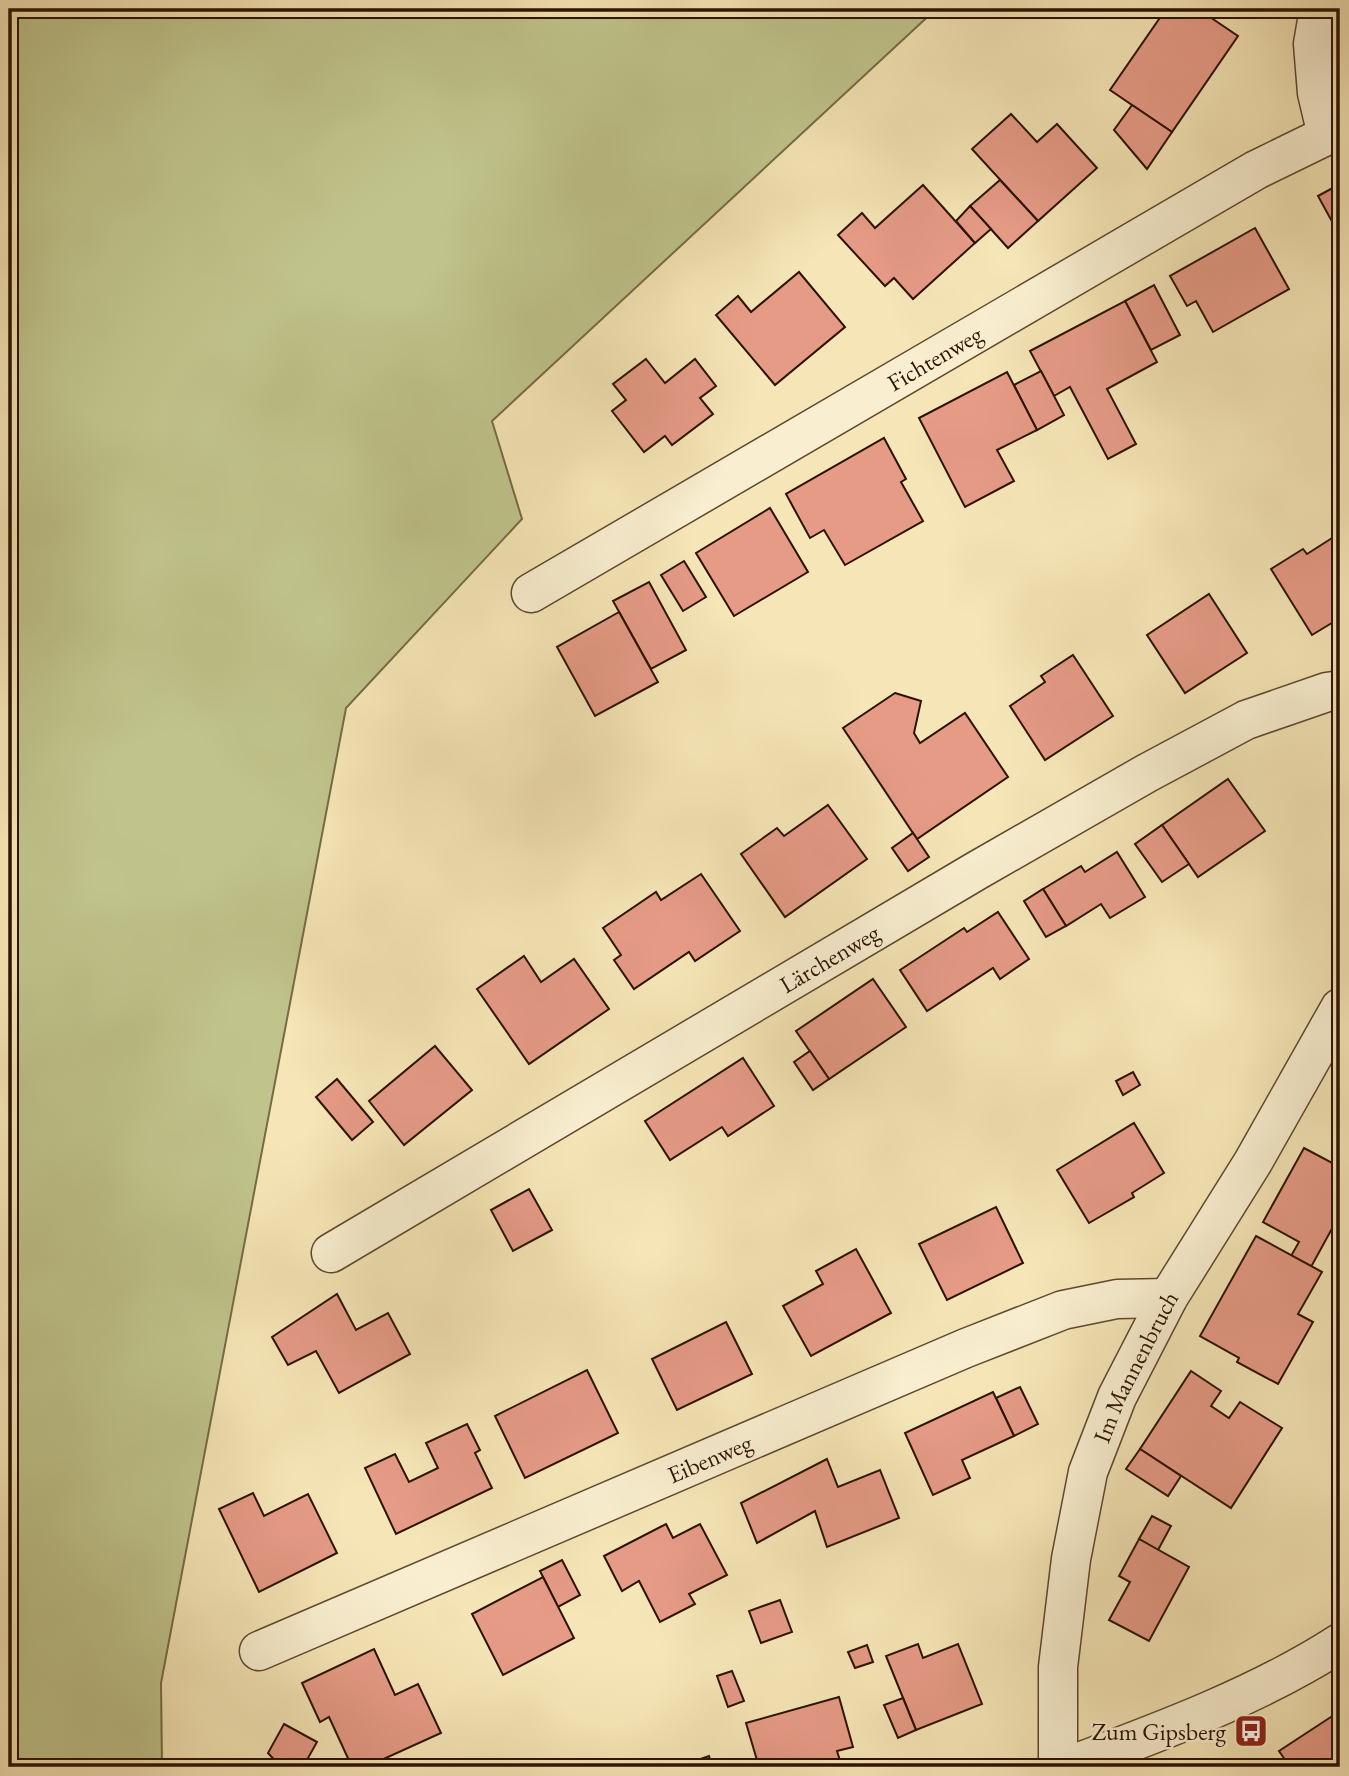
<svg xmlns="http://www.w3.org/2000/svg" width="1349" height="1776" font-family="'EB Garamond',serif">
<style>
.green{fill:#c0c48c;stroke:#766b46;stroke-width:2}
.building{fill:#e69b87;stroke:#2c1201;stroke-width:2}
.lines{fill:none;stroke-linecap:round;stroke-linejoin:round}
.street-casing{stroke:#5e472e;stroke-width:41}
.street{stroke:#f9efd0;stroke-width:38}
.labels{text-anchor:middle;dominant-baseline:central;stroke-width:5;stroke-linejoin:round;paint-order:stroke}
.street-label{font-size:24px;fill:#2c1201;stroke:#f9efd0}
.poi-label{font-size:24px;fill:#2c1201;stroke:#f9efd0;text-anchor:end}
</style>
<rect width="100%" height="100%" fill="#f6e6b7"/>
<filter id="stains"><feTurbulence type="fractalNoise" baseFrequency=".00286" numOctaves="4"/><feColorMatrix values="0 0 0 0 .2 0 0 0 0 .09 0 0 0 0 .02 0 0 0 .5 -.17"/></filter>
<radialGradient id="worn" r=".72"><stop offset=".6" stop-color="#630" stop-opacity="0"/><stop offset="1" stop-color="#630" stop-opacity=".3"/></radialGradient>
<path class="green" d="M9,9H936L492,421L522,519L346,708L161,1683L162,1767H9Z"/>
<g class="building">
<path d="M1166,9H1198L1238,36L1172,132L1110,90Z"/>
<path d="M1132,105L1172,132L1147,169L1114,130Z"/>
<path d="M1011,114L1037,142L1057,124L1097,168L1038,221L972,149Z"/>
<path d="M1000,180L1038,221L1008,248L970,206Z"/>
<path d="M1340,184V236L1318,196Z"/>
<path d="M923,185L975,243L913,299L894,278L885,286L838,235L862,213L875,228Z"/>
<path d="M970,206L991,229L975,243L956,221Z"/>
<path d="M1255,228L1289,289L1213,332L1196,301L1187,306L1170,276Z"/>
<path d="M799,272L845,327L775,385L716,315L738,296L751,312Z"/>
<path d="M1154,285L1180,335L1151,350L1125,301Z"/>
<path d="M1125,301L1157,362L1107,389L1136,444L1108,459L1070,387L1054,396L1030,351Z"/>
<path d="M646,359L665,383L695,359L716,386L700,398L713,414L672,445L665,436L644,452L612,411L626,400L613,384Z"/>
<path d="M1041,371L1064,415L1037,430L1014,385Z"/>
<path d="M1007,372L1037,430L997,450L1014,481L965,507L919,418Z"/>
<path d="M884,438L906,479L901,482L923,521L845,565L824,530L810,538L786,494Z"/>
<path d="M770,508L808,572L734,616L696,553Z"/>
<path d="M1340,533V618L1312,635L1271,569L1303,549L1307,554Z"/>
<path d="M684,561L706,597L683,611L661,575Z"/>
<path d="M649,582L686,650L651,669L613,601Z"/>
<path d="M1209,594L1247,653L1185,693L1147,635Z"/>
<path d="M619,612L658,682L595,716L557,647Z"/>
<path d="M1073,655L1113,716L1045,760L1010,706L1045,682L1041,676Z"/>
<path d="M895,693L921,701L914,733L920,743L965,713L1008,777L917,839L843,728Z"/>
<path d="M1228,779L1265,831L1198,877L1162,825Z"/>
<path d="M828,805L867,859L785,917L741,854L777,828L784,836Z"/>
<path d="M1162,825L1189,864L1162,882L1135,844Z"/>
<path d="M913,833L929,857L908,871L892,848Z"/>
<path d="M1117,852L1145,897L1110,918L1101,904L1066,926L1043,889L1081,866L1085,872Z"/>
<path d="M701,874L740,931L695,961L689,952L634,989L614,960L621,955L603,928L656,892L661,900Z"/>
<path d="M1043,889L1066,926L1046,937L1024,901Z"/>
<path d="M998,912L1029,959L1000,979L993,968L927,1011L900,970L964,928L967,932Z"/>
<path d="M524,956L541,982L574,959L609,1009L529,1064L477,989Z"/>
<path d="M873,979L906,1027L829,1079L796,1031Z"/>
<path d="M435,1046L472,1090L404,1145L369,1101Z"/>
<path d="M810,1051L829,1079L813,1090L794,1062Z"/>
<path d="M743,1058L774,1106L728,1136L722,1127L670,1160L645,1121Z"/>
<path d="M1133,1072L1140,1085L1123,1095L1116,1081Z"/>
<path d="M337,1079L373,1122L352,1140L316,1097Z"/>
<path d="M1134,1123L1164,1173L1132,1193L1134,1197L1089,1223L1057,1170Z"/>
<path d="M1304,1148L1340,1167V1214L1311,1267L1291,1256L1299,1242L1263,1222Z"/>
<path d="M529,1189L552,1230L513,1251L491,1210Z"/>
<path d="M996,1207L1023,1263L947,1300L919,1244Z"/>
<path d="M1256,1236L1322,1272L1298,1314L1313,1322L1278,1384L1237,1362L1239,1358L1200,1336Z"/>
<path d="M856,1249L891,1313L811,1356L783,1306L823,1284L816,1271Z"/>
<path d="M337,1294L356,1330L388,1313L410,1354L339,1393L316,1351L288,1365L272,1337Z"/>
<path d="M726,1322L752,1374L677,1410L652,1359Z"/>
<path d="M587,1370L618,1433L525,1478L495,1416Z"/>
<path d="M1191,1371L1221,1391L1211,1406L1229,1418L1240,1402L1282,1428L1231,1508L1140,1449Z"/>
<path d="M1020,1387L1038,1424L1014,1436L996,1398Z"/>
<path d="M993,1392L1014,1436L962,1460L970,1478L933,1495L905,1433Z"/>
<path d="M467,1424L480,1450L475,1453L492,1488L396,1534L365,1468L395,1454L409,1482L438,1468L426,1443Z"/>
<path d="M1140,1449L1181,1476L1168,1496L1126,1469Z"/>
<path d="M827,1459L838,1487L880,1470L899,1518L827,1547L815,1511L757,1543L741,1503Z"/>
<path d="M253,1493L264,1516L308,1494L337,1553L259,1592L219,1509Z"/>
<path d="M1152,1516L1171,1526L1158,1550L1139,1539Z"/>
<path d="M666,1524L673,1538L700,1524L727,1575L689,1594L695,1604L660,1622L639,1581L622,1591L604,1556Z"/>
<path d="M1139,1539L1189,1567L1149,1641L1109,1620L1130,1582L1119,1576Z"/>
<path d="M562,1560L580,1595L558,1607L540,1571Z"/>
<path d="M543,1577L574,1638L503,1675L472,1614Z"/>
<path d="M780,1600L792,1632L761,1643L749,1611Z"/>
<path d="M918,1644L923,1658L958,1644L982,1704L916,1730L886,1656Z"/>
<path d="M867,1645L873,1662L855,1668L848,1652Z"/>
<path d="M374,1649L395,1695L418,1684L441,1733L366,1767H352L329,1717L320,1722L302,1683Z"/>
<path d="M732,1671L744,1701L728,1707L717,1676Z"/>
<path d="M839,1697L853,1747L837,1751L842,1767H759L746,1723Z"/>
<path d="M903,1698L916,1730L898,1738L884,1705Z"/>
<path d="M1340,1711V1767H1290L1279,1751Z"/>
<path d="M284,1724L317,1742L303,1767H281L268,1753Z"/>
<path d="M709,1756L712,1767H677Z"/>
</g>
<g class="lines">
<defs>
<g id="street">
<path d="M1319,9L1313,44L1317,93L1327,135"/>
<path id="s1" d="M531,593L1256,170L1340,129"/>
<path id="s2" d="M331,1253L976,871L1147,773L1246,720L1327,692L1340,690"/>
<path id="s3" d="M259,1651L966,1348L1063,1310L1117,1299L1168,1298"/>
<path id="s4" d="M1058,1767V1667L1071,1559L1088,1472L1117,1397L1168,1298L1253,1162L1340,1008"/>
<path d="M1066,1767C1157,1733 1258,1696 1340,1643"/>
</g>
</defs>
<use href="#street" class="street-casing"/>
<use href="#street" class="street"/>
</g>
<defs>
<symbol id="bus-square" viewBox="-11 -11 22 22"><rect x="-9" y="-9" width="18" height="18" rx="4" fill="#8f2418" stroke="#f9efd0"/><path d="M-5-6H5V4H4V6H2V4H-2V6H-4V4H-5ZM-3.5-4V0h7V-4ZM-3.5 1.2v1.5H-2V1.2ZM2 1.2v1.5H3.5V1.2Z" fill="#fff"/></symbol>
</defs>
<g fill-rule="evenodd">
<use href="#bus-square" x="1232" y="1712" width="38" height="38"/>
</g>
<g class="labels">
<g class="street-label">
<text stroke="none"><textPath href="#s1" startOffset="467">Fichtenweg</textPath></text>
<text stroke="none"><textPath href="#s2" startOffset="579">Lärchenweg</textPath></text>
<text stroke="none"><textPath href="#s4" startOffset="413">Im Mannenbruch</textPath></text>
<text stroke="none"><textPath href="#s3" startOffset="490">Eibenweg</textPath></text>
</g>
<g class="poi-label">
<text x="1226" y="1731">Zum Gipsberg</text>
</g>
</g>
<rect width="1349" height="1776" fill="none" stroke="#f6e6b7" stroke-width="35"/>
<rect x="10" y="10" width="1328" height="1755" fill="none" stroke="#2c1201" stroke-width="3.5"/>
<rect x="18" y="18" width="1314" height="1741" fill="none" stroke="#2c1201" stroke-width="2"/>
<rect width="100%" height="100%" filter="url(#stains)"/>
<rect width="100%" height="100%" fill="url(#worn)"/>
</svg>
